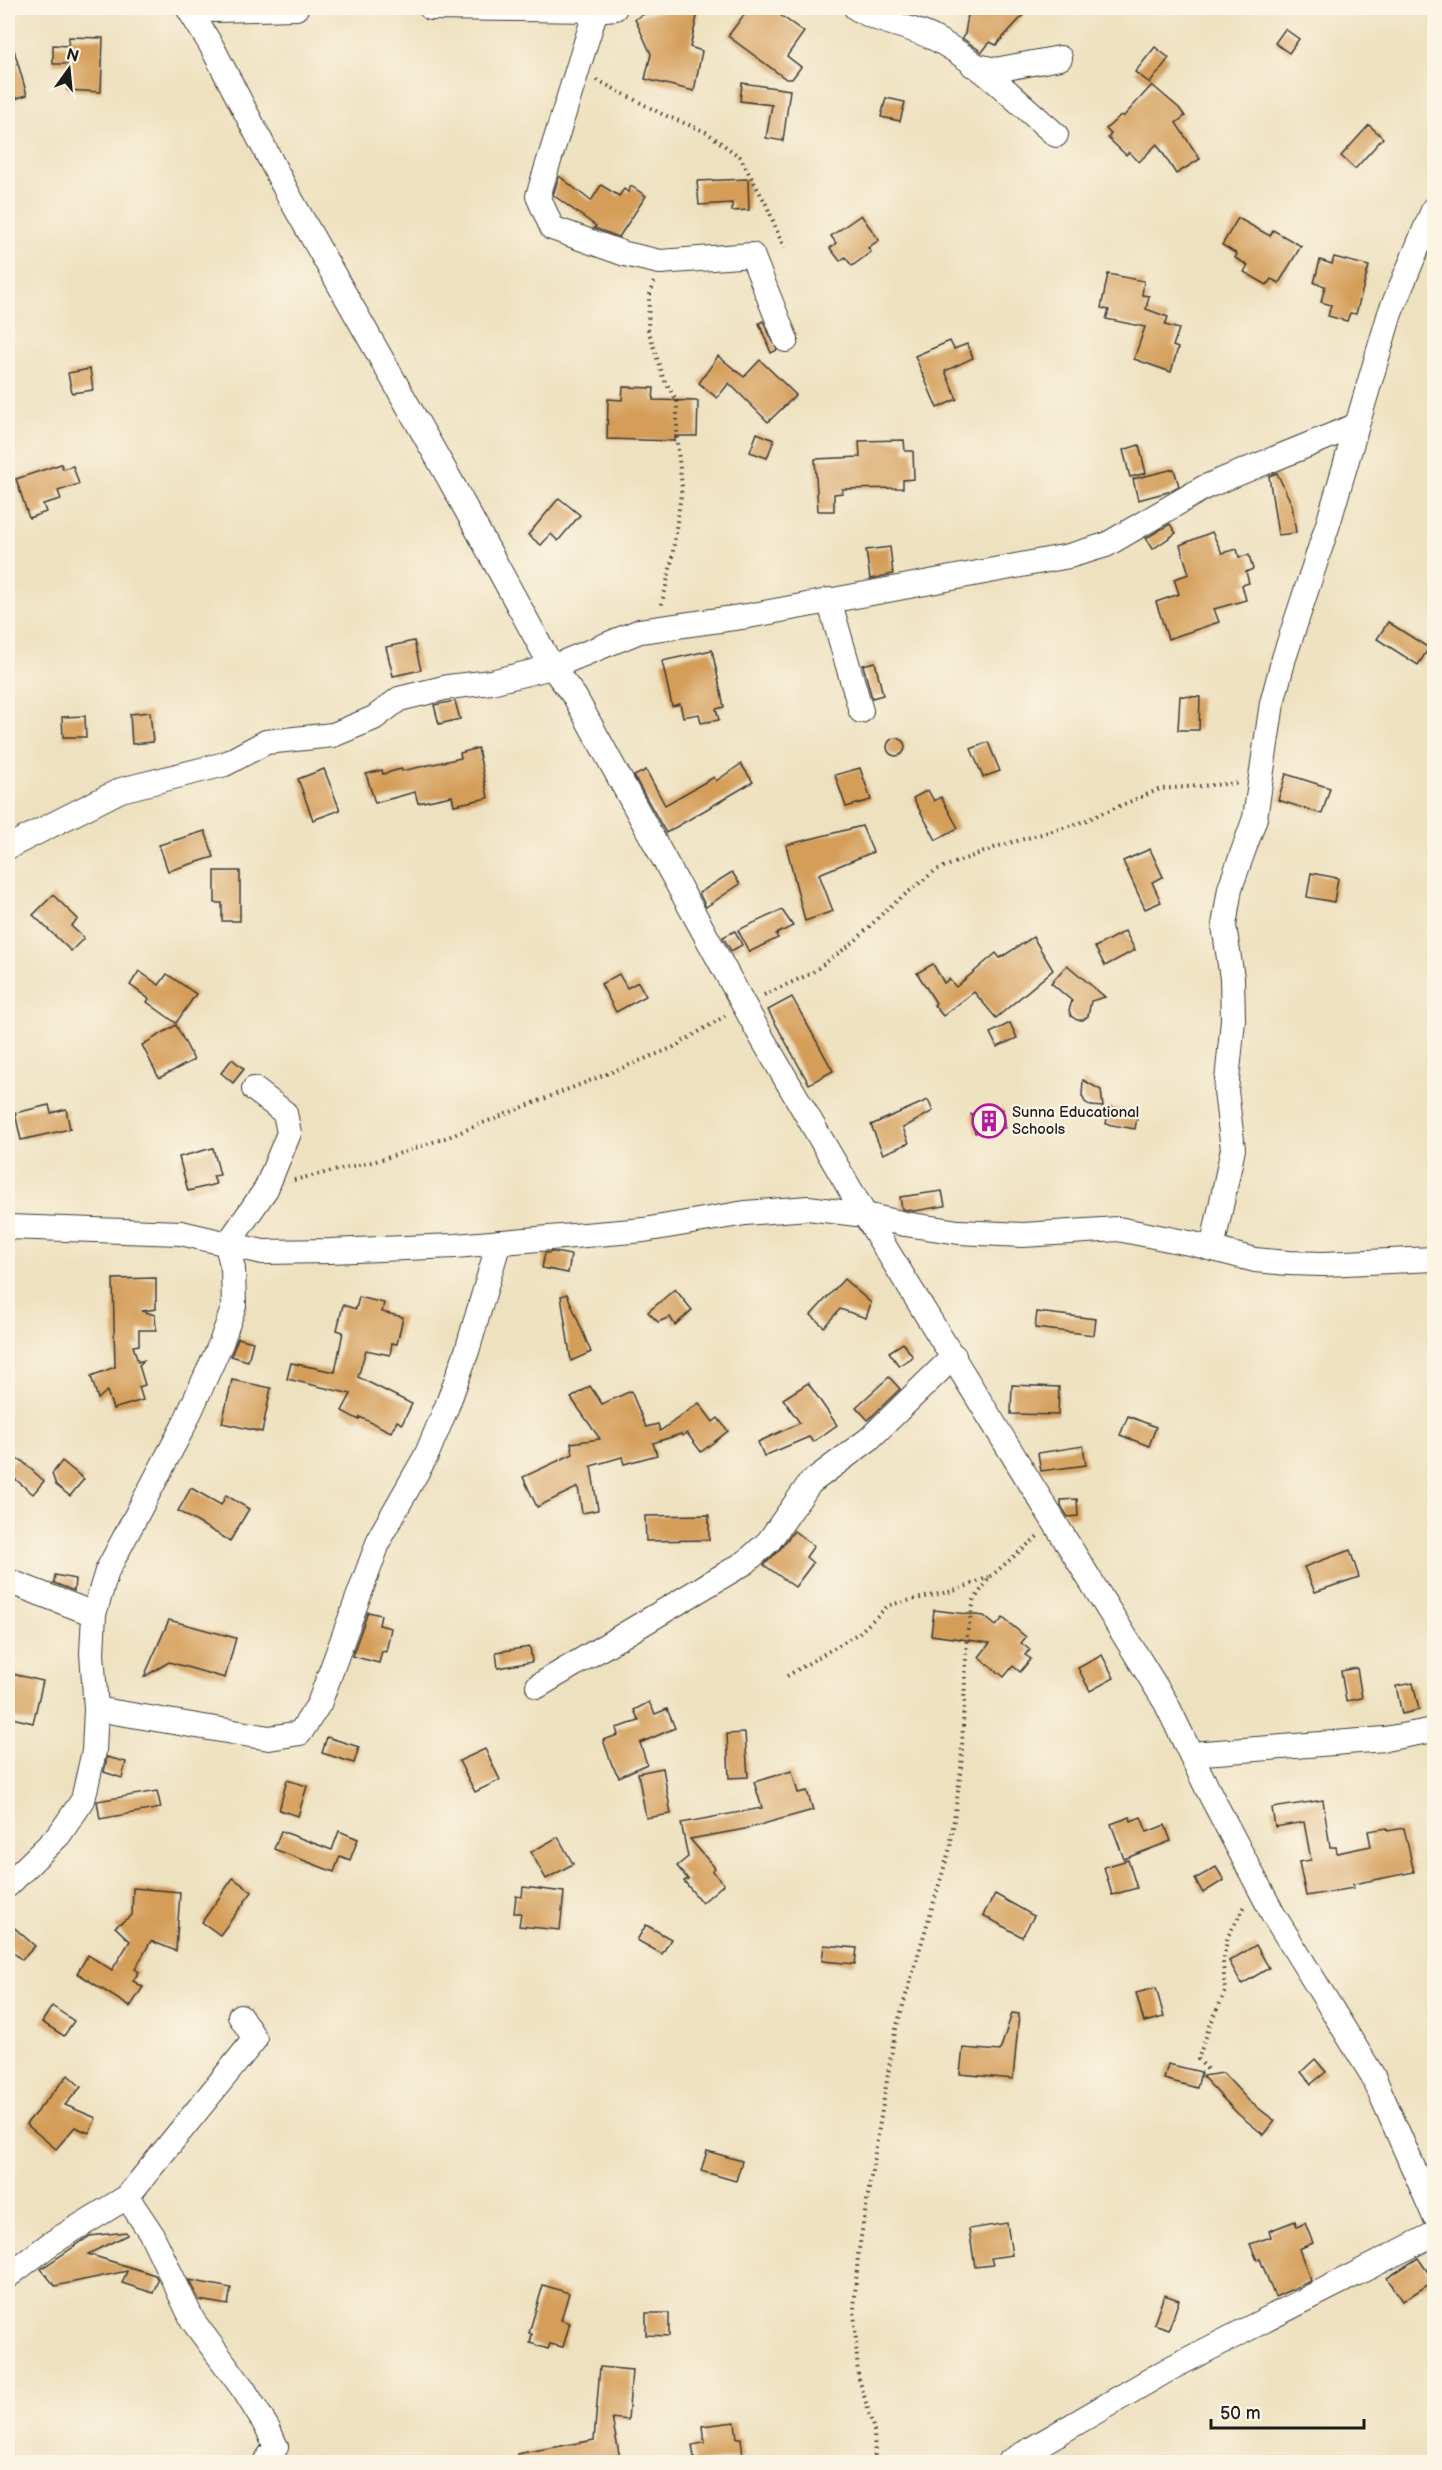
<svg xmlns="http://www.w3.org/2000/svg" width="1442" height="2470" font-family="'Balsamiq Sans',sans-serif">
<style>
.building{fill:#d49d59}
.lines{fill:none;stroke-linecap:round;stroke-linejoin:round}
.minor-casing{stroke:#3c3a35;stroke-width:26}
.path{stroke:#3c3a35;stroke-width:4;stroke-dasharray:1.5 4.5;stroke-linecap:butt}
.minor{stroke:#fff;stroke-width:24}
.labels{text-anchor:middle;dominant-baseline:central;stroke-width:4.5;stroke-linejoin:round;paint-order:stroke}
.poi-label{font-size:15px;fill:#1c1c1c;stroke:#fcf5e5;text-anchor:start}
</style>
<rect width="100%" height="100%" fill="#fcf5e5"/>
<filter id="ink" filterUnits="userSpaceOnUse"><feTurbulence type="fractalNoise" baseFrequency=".0167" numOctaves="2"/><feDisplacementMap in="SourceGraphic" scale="12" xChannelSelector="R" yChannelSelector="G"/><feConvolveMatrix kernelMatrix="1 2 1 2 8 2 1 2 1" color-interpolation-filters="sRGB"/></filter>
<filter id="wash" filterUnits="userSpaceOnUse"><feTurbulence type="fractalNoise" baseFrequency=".008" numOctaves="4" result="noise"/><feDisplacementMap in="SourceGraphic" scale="24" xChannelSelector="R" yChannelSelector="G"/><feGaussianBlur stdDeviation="1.35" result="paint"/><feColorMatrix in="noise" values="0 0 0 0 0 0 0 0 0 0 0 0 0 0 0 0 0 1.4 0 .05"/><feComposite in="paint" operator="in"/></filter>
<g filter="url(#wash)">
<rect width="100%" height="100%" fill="#eee1c0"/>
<g id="blocks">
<g class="building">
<path d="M678,8H699L690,47L702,51L694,91L645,79L651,54L635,19L644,14Z"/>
<path d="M749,8H770L804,32L787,56L801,67L792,79H786L728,36Z"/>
<path d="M969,8H1030L996,45L990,42L982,52L962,38L965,34Z"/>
<path d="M1285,29L1299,39L1289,53L1275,43Z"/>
<path d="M69,37L103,38L101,92L67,90L68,64H53V45L68,46Z"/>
<path d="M12,43L27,95L8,101V44Z"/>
<path d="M1155,47L1169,58L1150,83L1135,72Z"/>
<path d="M742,83L790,90L783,141L766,138L772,105L740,101Z"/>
<path d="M1152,85L1179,108L1185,116L1176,123L1200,159L1176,174L1157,144L1139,162L1129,152L1126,155L1108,138L1111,134L1106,129L1121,115L1123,117Z"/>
<path d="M886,98L905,102L900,121L881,117Z"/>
<path d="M1369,125L1383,138L1355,169L1341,156Z"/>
<path d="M559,176L591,201L601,185L619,196L624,189L628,192L631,186L646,196L619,237L594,228L596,226L553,195Z"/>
<path d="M748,179L749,210L732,211V203L699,205L697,181Z"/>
<path d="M861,215L879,240L868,248L871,252L852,266L845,257L840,261L830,248L836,243L831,236Z"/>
<path d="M1238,218L1270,236L1273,230L1301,246L1279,283L1271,279L1267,285L1244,272L1248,265L1235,258L1237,254L1222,245Z"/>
<path d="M1334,257L1369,266L1356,314L1350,313L1347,321L1328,316L1331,305L1321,302L1325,286L1314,283L1320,260L1332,264Z"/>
<path d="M1108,274L1144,281L1142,295L1149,296L1146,309L1168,317L1165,325L1179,329L1173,346L1178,348L1171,372L1134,359L1145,327L1106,319L1109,310L1101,308Z"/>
<path d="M763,321L777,350L771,353L759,323Z"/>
<path d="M950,341L954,349L967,344L973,358L945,371L957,399L937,408L915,356Z"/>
<path d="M718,356L744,377L760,360L796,395L768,422L729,383L717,398L699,383Z"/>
<path d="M90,369L93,390L72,393L68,373Z"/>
<path d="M623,387L654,388L653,400L698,401L697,436H675V441L607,439L608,399L622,400Z"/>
<path d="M757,433L774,440L767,458L750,452Z"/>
<path d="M904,440L905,451H913L914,479L903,480V488L842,489L843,493L834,494V511H818L815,459L860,457L859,441Z"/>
<path d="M1139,445L1146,473L1130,477L1123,450Z"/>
<path d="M61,464L63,469L73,466L79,484L58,491L61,499L43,504L46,512L29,518L16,479Z"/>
<path d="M1174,469L1179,486L1168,492L1138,500L1133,479Z"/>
<path d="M1277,473L1292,505L1296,533L1278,535L1269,476Z"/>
<path d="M559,498L580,515L558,541L551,534L541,545L528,535Z"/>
<path d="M1170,524L1176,533L1153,549L1146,538Z"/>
<path d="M1212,532L1222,553L1237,549L1239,557L1249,555L1253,569L1246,572L1249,583L1242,585L1246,600L1214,609L1219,622L1168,639L1156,602L1179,594L1174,579L1189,574L1180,545Z"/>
<path d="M890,547L893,574L870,579L866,550Z"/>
<path d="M1388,622L1429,648L1418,665L1377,639Z"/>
<path d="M414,641L421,670L393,676L386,647Z"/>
<path d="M712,650L724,707L716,709L719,720L701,723L699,714L683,717L680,704L672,706L662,661Z"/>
<path d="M875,662L883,695L872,698L863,665Z"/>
<path d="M1180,696L1200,697L1199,730H1178Z"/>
<path d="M455,701L460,719L439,724L434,705Z"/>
<path d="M150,712L153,742L132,744L130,714Z"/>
<path d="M85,716L86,737H63L62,717Z"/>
<circle cx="896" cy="747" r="9"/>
<path d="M988,742L1000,771L983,777L971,749Z"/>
<path d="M478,748L488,798L454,805L452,796L418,803L415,792L375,803L366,774L382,770L383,774L401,769L402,771L461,758L460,753Z"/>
<path d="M741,764L753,782L666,833L634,776L646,770L665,805L714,777L716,781Z"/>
<path d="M860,768L871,800L846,807L835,775Z"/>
<path d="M324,769L340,810L313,820L298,779Z"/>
<path d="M1286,774L1330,788L1322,814L1278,800Z"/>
<path d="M928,790L934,801L941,797L958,828L936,840L913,798Z"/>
<path d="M862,826L873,852L819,874L833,911L805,921L786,845Z"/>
<path d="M205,831L214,857L168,871L159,845Z"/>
<path d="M1150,849L1163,877L1152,882L1161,902L1145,909L1123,861Z"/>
<path d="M215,871H240V921H222V903H215Z"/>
<path d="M732,872L740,884L706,907L699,893Z"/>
<path d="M1311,873L1338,878L1334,902L1307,897Z"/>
<path d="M53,895L78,919L71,926L84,938L71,951L33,915Z"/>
<path d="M782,910L793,926L776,934L778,938L749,952L738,930Z"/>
<path d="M735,931L742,945L731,951L723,937Z"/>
<path d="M1125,931L1135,950L1105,966L1095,947Z"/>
<path d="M1033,937L1053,970L996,1018L974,992L943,1016L934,1005L936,1003L917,973L933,964L944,983L949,979L956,987L996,953L1000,958Z"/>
<path d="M1067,965L1105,997L1091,1001L1088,1016L1083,1020H1077L1071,1016L1069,1010L1072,1001L1051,983Z"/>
<path d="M139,971L159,985L167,974L196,994L176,1023L147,1002L149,999L130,985Z"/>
<path d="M619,974L627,988L638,982L646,996L616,1012L601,984Z"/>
<path d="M792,997L833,1071L809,1084L768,1010Z"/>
<path d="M1010,1023L1017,1038L997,1047L990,1033Z"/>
<path d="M176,1025L194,1060L159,1078L142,1045Z"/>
<path d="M232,1059L244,1069L233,1083L221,1073Z"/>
<path d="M1083,1080L1101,1090L1103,1107L1091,1106L1085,1102L1082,1096Z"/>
<path d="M928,1100L933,1111L903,1128L909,1143L883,1154L871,1125Z"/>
<path d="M49,1105L51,1113L66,1109L70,1129L21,1140L15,1113Z"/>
<path d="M1109,1107L1138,1112L1135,1129L1106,1124Z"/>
<path d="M1003,1109L1005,1128L975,1133L971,1114Z"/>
<path d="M213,1148L220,1175L213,1176L216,1184L188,1191L179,1157Z"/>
<path d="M942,1191L945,1206L914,1211L902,1209L900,1197Z"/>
<path d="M554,1252L571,1255L568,1273L542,1268L545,1253Z"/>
<path d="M156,1278V1309L142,1311L155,1315L156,1330H139V1345L133,1346L138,1362L145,1360L139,1365L145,1385L139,1387L143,1400L113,1409L107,1391L98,1399L91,1376L115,1367L113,1279Z"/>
<path d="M844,1279L871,1303L866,1318L840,1309L824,1327L811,1315Z"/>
<path d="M675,1289L692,1310L675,1325L670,1317L658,1322L648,1312Z"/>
<path d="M567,1294L591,1352L571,1361L561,1296Z"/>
<path d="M359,1297L384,1303L382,1312L403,1317L397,1344L392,1343L390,1355L366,1350L358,1377L412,1404L402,1424L397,1421L391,1432L360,1417L359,1420L342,1411L351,1394L287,1379L291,1363L335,1372L343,1332L337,1330L343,1305L356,1309Z"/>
<path d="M1037,1312L1096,1319L1094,1335L1035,1328Z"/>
<path d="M238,1338L253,1342L248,1361L231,1356Z"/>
<path d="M903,1343L913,1357L899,1366L889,1352Z"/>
<path d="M889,1377L900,1389L868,1420L856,1407Z"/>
<path d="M232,1380L271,1388L262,1432L222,1423Z"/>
<path d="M808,1383L837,1425L813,1442L809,1437L764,1456L758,1442L800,1423L783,1399Z"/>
<path d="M1012,1385L1059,1387L1058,1415L1011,1414Z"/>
<path d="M590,1386L602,1404L631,1391L646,1427L658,1424L660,1431L699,1403L713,1422L718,1418L728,1431L701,1452L687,1433L682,1436L681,1434L653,1443L657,1455L624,1464L622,1457L591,1466L598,1510L582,1513L578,1487L537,1507L523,1477L573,1454L571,1443L600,1439L571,1398Z"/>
<path d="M1128,1416L1156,1427L1149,1446L1120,1435Z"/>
<path d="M1083,1446L1086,1465L1041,1471L1038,1453Z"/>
<path d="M14,1460H21L44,1481L33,1494L8,1473V1467Z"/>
<path d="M62,1461L84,1479L70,1496L56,1485L52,1474Z"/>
<path d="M191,1488L221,1505L226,1495L249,1509L230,1541L178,1511Z"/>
<path d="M1077,1499L1078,1516L1068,1517L1061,1506V1500Z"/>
<path d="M709,1515V1540L646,1541L645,1516Z"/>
<path d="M794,1531L814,1546L806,1557L813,1563L795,1587L764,1565L780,1549Z"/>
<path d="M1350,1550L1359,1577L1315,1592L1304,1567Z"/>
<path d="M55,1575L75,1579L74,1591L54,1583Z"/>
<path d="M934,1610L984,1616L996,1626L1003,1618L1026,1637L1021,1643L1030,1650L1025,1655L1031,1659L1020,1672L1013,1666L1004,1677L979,1657L990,1643L931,1635Z"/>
<path d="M368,1612L381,1615L379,1625L391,1628L386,1652L382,1651L379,1663L352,1656Z"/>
<path d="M169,1620L236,1638L225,1678L169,1662L144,1677Z"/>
<path d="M530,1647L532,1662L498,1668L496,1652Z"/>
<path d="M1102,1655L1114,1678L1090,1691L1078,1668Z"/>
<path d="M1357,1668L1362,1698L1346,1701L1341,1671Z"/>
<path d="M8,1673L43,1681L33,1723L8,1717Z"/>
<path d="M1413,1683L1419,1710L1402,1714L1396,1686Z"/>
<path d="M649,1702L655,1714L667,1709L675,1728L640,1743L647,1764L619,1777L612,1765L603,1740L618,1735L616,1728L639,1721L634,1710Z"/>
<path d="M745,1733L748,1777L729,1778L727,1734Z"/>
<path d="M327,1737L359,1747L354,1763L322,1753Z"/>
<path d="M485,1749L500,1780L475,1792L459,1761Z"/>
<path d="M107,1757L126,1762L122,1778L104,1772Z"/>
<path d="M663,1768L671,1814L646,1818L638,1773Z"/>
<path d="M792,1771L798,1793L807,1791L813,1810L745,1829L690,1839L715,1868L712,1871L724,1884L702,1903L684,1881L688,1879L677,1866L688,1857L681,1823L762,1808L754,1782Z"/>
<path d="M287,1780L307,1786L298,1816L279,1810Z"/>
<path d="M157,1791L161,1808L100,1819L97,1801Z"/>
<path d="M1323,1800L1330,1847H1336L1337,1853L1371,1846L1368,1831L1387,1828L1388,1831L1404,1828L1414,1872L1353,1884L1354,1888L1306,1896L1299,1862L1311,1860L1304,1822L1275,1827L1272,1808Z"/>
<path d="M1130,1817L1131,1821L1141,1817L1147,1832L1165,1825L1171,1841L1124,1859L1111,1824Z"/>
<path d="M281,1831L332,1850L339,1831L358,1839L350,1860L340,1856L334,1872L274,1849Z"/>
<path d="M558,1837L573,1864L546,1879L531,1852Z"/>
<path d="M1128,1860L1137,1888L1112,1895L1104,1867Z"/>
<path d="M1216,1867L1224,1880L1203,1893L1195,1879Z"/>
<path d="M233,1878L252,1892L220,1935L202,1922Z"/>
<path d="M523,1887L564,1892L560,1930L519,1926L521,1913H514L516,1896L522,1897Z"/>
<path d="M133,1888L180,1892L176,1951L151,1941L135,1969L139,1972L133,1981L143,1987L130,2007L77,1973L88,1955L112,1970L130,1941L115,1927L132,1915Z"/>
<path d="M995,1894L1034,1916L1022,1937L983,1915Z"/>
<path d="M8,1922L35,1946L22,1960L8,1948Z"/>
<path d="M646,1925L671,1939L662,1954L637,1940Z"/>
<path d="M824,1945L857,1948L855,1964L822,1961Z"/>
<path d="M1256,1945L1269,1968L1242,1984L1229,1961Z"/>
<path d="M1156,1988L1164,2017L1144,2022L1136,1993Z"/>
<path d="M52,2006L74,2021L64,2036L42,2022Z"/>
<path d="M1012,2013L1019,2014L1013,2079L960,2074L963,2048L1000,2051Z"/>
<path d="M1315,2059L1326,2072L1311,2084L1301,2072Z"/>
<path d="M1168,2064L1201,2072L1197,2088L1164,2079Z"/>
<path d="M1223,2073L1249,2101L1275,2121L1264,2135L1238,2114L1202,2076Z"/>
<path d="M68,2075L81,2087L65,2105L96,2118L89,2133L75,2127L56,2149L26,2124Z"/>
<path d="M707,2151L742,2161L736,2181L701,2171Z"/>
<path d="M1295,2221L1297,2227L1305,2223L1313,2243L1299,2249L1311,2281L1275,2297L1260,2259L1257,2260L1250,2244L1271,2237L1269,2231Z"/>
<path d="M1007,2223L1012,2255L991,2258L993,2265L975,2267L969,2229Z"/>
<path d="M126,2232L127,2235L88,2254L155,2275L158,2280L153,2293L122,2283L127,2271L55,2286L41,2269L90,2236Z"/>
<path d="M1418,2258L1434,2281L1403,2301L1387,2278Z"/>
<path d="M189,2280L231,2288L228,2305L199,2300Z"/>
<path d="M543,2285L569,2293L561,2320L570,2323L563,2347L550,2344L548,2349L530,2343L532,2334L529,2333Z"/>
<path d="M1164,2295L1179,2300L1169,2329L1154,2324Z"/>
<path d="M646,2313H669V2336L646,2335Z"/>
<path d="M600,2367L632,2370L628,2420L612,2418L621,2463H517V2454L594,2440Z"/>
<path d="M735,2422L737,2438H741L743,2457L695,2463L692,2445L704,2443L702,2426Z"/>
</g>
</g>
</g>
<g filter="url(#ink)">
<use href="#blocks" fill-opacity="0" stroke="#3c3a35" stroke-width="1.5"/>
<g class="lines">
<defs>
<g id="minor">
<path d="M188,8L211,45L289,196L449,478L552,667L575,697L762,1038L865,1215L1166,1703L1209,1792L1273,1914L1373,2076L1434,2215"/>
<path d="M189,8L215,10L296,8"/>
<path d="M431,8L596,10L615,8"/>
<path d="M856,8C883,25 915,26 941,42C982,65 1020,104 1056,135"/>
<path d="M596,10L538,196L552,228L625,254L660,262L752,255L786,340"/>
<path d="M973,65L995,70L1060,58"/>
<path d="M829,600L861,711"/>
<path d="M8,847L121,790L225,764L266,742L333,735L374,718L399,699L448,687L491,682L552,667L640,631L748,616L1069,556L1106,545L1205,487L1357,425"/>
<path d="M8,1227L181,1233L263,1252L330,1251L455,1246L644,1230L745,1213L808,1208L865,1215L905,1224L959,1232L1023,1235L1118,1229L1194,1244L1255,1260L1288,1263L1323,1264L1434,1259"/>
<path d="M1212,1249L1233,1149L1226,1091L1233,1020L1232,978L1224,926L1230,888L1255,818L1272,703L1284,658L1328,524L1390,313L1434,208"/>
<path d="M8,1581L94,1614"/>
<path d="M538,1686L746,1562L769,1541L810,1483L869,1439L954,1356"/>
<path d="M96,1709L269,1738L300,1733L319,1704L381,1535L426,1456L447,1406L467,1351L499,1242"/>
<path d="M1191,1754L1385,1739L1434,1730"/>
<path d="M8,1885L59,1835L83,1800L94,1751L96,1709L92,1653L94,1614L107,1571L183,1427L221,1343L234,1306L233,1269L227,1245L266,1189L289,1133L285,1113L254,1089"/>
<path d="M127,2197L255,2039L240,2016"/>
<path d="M8,2276L50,2244L127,2197L151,2233L193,2321L244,2390L268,2429L276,2447L265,2462"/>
<path d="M1009,2462L1171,2368L1434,2234"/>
</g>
</defs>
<use href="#minor" class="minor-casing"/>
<g class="path">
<path d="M597,80L662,114L706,132L740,157L767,206L784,248"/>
<path d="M654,282L649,297L648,329L663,378L677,401V441L682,487L671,565L661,607"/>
<path d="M764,995L810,974L854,942L887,909L936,870L999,846L1077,824L1160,789L1239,783"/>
<path d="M294,1180L380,1160L448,1137L672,1048L725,1016"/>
<path d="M787,1676L859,1633L889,1605L957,1590L989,1577"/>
<path d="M1207,2069L1198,2059L1209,2028L1225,1992L1223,1961L1228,1936L1245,1906"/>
<path d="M875,2462L874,2430L858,2375L854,2309L858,2255L895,2032L950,1848L961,1770L967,1635L974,1600L990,1577L1039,1535"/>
</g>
<use href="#minor" class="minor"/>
</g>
</g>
<defs>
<symbol id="building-ring" viewBox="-11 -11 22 22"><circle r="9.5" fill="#fcf5e5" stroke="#b5179e" stroke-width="1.5"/><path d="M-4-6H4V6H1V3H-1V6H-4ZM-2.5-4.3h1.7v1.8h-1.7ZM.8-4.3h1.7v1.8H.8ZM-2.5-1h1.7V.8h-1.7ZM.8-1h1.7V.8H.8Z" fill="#b5179e"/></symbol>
</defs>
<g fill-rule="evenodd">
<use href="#building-ring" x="970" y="1102" width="38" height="38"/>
</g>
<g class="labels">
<g class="poi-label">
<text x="1012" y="1112">Sunna Educational<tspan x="1012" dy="17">Schools</tspan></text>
</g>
</g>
<rect width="1442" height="2470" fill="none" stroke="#fcf5e5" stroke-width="30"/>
<g transform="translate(69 69) rotate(15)" stroke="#fcf5e5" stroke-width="4.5" paint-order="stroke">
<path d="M0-4.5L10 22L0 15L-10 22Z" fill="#1c1c1c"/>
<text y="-9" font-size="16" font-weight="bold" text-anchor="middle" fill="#1c1c1c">N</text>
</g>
<path d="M1211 2419v9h153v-9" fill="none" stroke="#1c1c1c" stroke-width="3"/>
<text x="1220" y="2419" font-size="18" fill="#1c1c1c" stroke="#fcf5e5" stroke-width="4.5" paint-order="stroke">50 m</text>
</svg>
